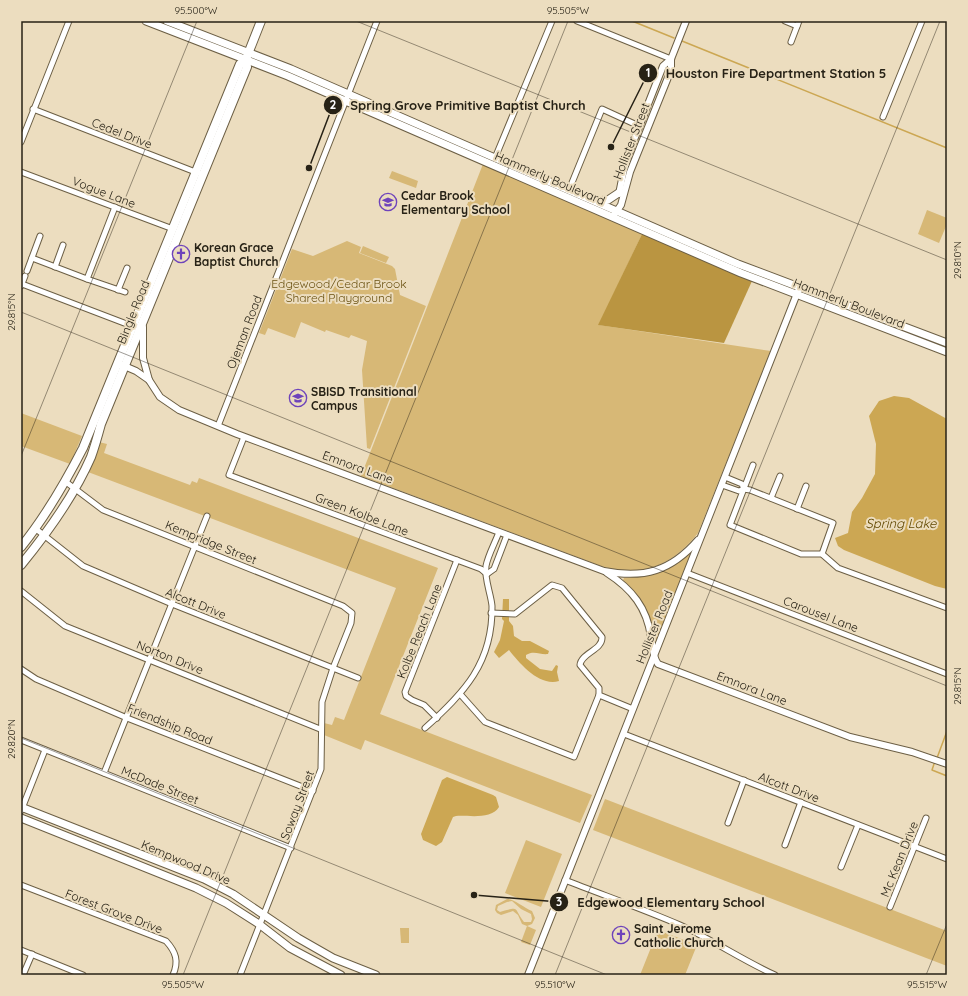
<svg xmlns="http://www.w3.org/2000/svg" width="968" height="996" font-family="Quicksand,sans-serif">
<style>
.green{fill:#d7b876;fill-rule:evenodd}
.forest{fill:#ba9541}
.water{fill:#cca753}
.lines{fill:none;stroke-linecap:round;stroke-linejoin:round}
.stream{stroke:#cca753;stroke-width:1.5}
.minor-casing{stroke:#6c5f45;stroke-width:7}
.tertiary-casing{stroke:#6c5f45;stroke-width:8}
.secondary-casing{stroke:#6c5f45;stroke-width:9}
.primary-casing{stroke:#6c5f45;stroke-width:10}
.minor{stroke:#fff;stroke-width:5}
.tertiary{stroke:#fff;stroke-width:6}
.secondary{stroke:#fff;stroke-width:7}
.primary{stroke:#fff;stroke-width:8}
.ticks{fill:none;stroke:#272216;stroke-width:1;stroke-opacity:0.45}
.labels{text-anchor:middle;dominant-baseline:central;stroke-width:4;stroke-linejoin:round;paint-order:stroke}
.street-label{font-size:12px;fill:#272216;stroke:#ecddbf}
.poi-label{font-size:12px;font-weight:bold;fill:#272216;stroke:#ecddbf;text-anchor:start}
.park-label{font-size:12px;fill:#6b5212;stroke:#ecddbf}
.water-label{font-size:13px;font-style:italic;fill:#614801;stroke:#ecddbf}
.leader{fill:none;stroke:#272216;stroke-width:1.5}
.callout-dot{fill:#272216;stroke:#ecddbf;stroke-width:1.5}
.mark-label{font-size:12px;text-anchor:middle;font-weight:bold;fill:#fff}
.callout-label{font-size:13px;text-anchor:middle;font-weight:bold;fill:#272216;stroke:#ecddbf;stroke-width:4;stroke-linejoin:round;paint-order:stroke}
.neatline{fill:none;stroke:#272216;stroke-width:1.5}
.ticks-label{font-size:10px;text-anchor:middle;fill:#272216}
</style>
<rect width="100%" height="100%" fill="#ecddbf"/>
<g class="green">
<path d="M483,164L642,234L599,325L771,351L698,533C672,566 642,578 601,566L361,476Z"/>
<path d="M392,171L418,181L416,188L389,178Z"/>
<path d="M927,210L947,218V224L939,243L918,234Z"/>
<path d="M347,241L361,247L359,253L392,266L395,269L400,295L426,306L370,449L367,448L362,370L367,341L351,335L349,338L326,330L325,332L301,322L295,338L268,328L265,335L259,333L292,249L313,256Z"/>
<path d="M363,246L389,257L386,263L360,253Z"/>
<path d="M21,413L82,436L70,464L21,446Z"/>
<path d="M99,442L107,444L104,453L190,485L192,481L197,483L199,478L438,568L380,714L592,795L580,823L365,740L361,750L324,735V723L332,725L335,717L344,720L396,588L88,472Z"/>
<path d="M689,553L691,556L656,642L654,643C648,615 644,601 623,580L624,578L641,576Z"/>
<path d="M605,799L947,931V966L593,830Z"/>
<path d="M526,840L562,854L541,907L505,893Z"/>
<path d="M507,899C514,899 524,908 532,911L535,918L532,924L527,926L522,924L518,915L513,911L501,915L497,913L495,910L496,905ZM512,901L521,909L531,914L532,919L531,922H524C513,908 521,906 500,912L497,910L498,906L507,902Z"/>
<path d="M527,926L536,930L530,945L521,942Z"/>
<path d="M400,928H409V943H401Z"/>
<path d="M658,930L697,945L685,975H640Z"/>
</g>
<path class="forest" d="M642,234L752,281L724,343L598,325Z"/>
<g class="water">
<path d="M894,396L909,398L947,419V589L935,586L844,550L838,546L835,538L848,533L852,512L862,498L875,474L876,444L869,416L879,401Z"/>
<path d="M503,599H509V621L513,626L514,636L522,641H530L549,651L548,654C540,655 534,650 526,655V658L540,669L552,671L556,665L558,666L557,672L559,681C540,687 520,664 509,650L499,658L494,652L500,640L504,621L502,619Z"/>
<path d="M447,777L493,795L496,797L499,807C491,820 469,815 456,816L453,817L442,842L436,846L423,840L421,834L442,780Z"/>
</g>
<g class="lines">
<g class="stream">
<path d="M632,21L674,38"/>
<path d="M682,41L947,148"/>
<path d="M937,758L947,731"/>
<path d="M935,761L932,770L947,776"/>
</g>
<defs>
<g id="minor">
<path d="M577,21L671,59"/>
<path d="M785,21L797,26"/>
<path d="M791,42L799,21"/>
<path d="M33,109L198,173"/>
<path d="M883,117L922,21"/>
<path d="M21,142L69,21"/>
<path d="M495,158L552,21"/>
<path d="M21,172L173,229"/>
<path d="M569,190L602,109L639,126"/>
<path d="M32,258L87,279L115,207"/>
<path d="M55,267L63,245"/>
<path d="M27,271L40,236"/>
<path d="M87,279L125,292"/>
<path d="M22,284L132,326"/>
<path d="M21,286L25,276"/>
<path d="M118,290L127,268"/>
<path d="M218,426L377,21"/>
<path d="M244,437L229,475L481,569L487,574"/>
<path d="M753,465L730,525L801,554H822L838,568L947,608"/>
<path d="M725,477L742,484L744,489"/>
<path d="M66,482L103,510L343,606L352,613L351,623L333,668L322,702L321,769L240,975"/>
<path d="M722,485L739,491L744,489L750,490L833,523L822,554"/>
<path d="M771,498L780,476"/>
<path d="M797,509L806,486"/>
<path d="M36,529L83,566L172,604L358,678"/>
<path d="M687,573L947,674"/>
<path d="M487,574L494,569L507,535"/>
<path d="M21,591L65,626L320,729"/>
<path d="M491,613L515,614L552,585L562,588L602,637C603,650 581,653 580,665L599,688V695L633,709"/>
<path d="M21,669L36,679L127,718L313,791"/>
<path d="M461,695L485,722L574,757L599,695"/>
<path d="M437,718L424,705L412,700L406,696L405,692L457,560"/>
<path d="M425,728C464,693 493,663 492,606C491,594 484,578 486,566C488,555 495,543 499,532"/>
<path d="M624,734L947,859"/>
<path d="M21,740L291,848"/>
<path d="M104,773L207,516"/>
<path d="M21,811L45,750"/>
<path d="M728,823L744,780"/>
<path d="M785,845L801,802"/>
<path d="M841,867L858,825"/>
<path d="M565,880C603,895 643,909 680,925C713,940 742,960 775,975"/>
<path d="M21,885L166,941C176,952 179,961 173,975"/>
<path d="M890,907L926,818"/>
<path d="M21,950L83,975"/>
<path d="M23,975L32,954"/>
</g>
<g id="tertiary">
<path d="M619,194L624,169L630,150L663,66L671,59"/>
<path d="M614,215L621,205L630,172L671,70V59L686,21"/>
<path d="M143,327V358L149,380"/>
<path d="M122,365L136,371L149,380L160,397L179,410L237,434L604,571C644,579 671,571 698,540"/>
<path d="M607,573C632,589 647,608 651,637C653,647 652,656 658,664L850,737L912,752L947,764"/>
<path d="M528,975L798,291"/>
</g>
<g id="secondary">
<path d="M146,21L288,76L741,273L947,352"/>
<path d="M167,21L291,69L738,264L947,343"/>
<path d="M596,201L608,200L620,192"/>
<path d="M21,807L204,879L233,894L298,938L333,958L376,975"/>
<path d="M21,818L196,888L226,903L259,924L290,948L341,975"/>
</g>
<g id="primary">
<path d="M21,547C46,516 65,483 83,448L240,64L246,59L261,21"/>
<path d="M21,565C48,532 74,496 91,457C95,446 98,435 101,424L247,67L246,59"/>
</g>
</defs>
<use href="#minor" class="minor-casing"/>
<use href="#tertiary" class="tertiary-casing"/>
<use href="#secondary" class="secondary-casing"/>
<use href="#primary" class="primary-casing"/>
<use href="#minor" class="minor"/>
<use href="#tertiary" class="tertiary"/>
<use href="#secondary" class="secondary"/>
<use href="#primary" class="primary"/>
</g>
<path class="ticks" d="M356,21L947,260M21,312L947,686M21,456L197,21M21,738L607,975M183,975L568,21M555,975L940,21M926,975L947,924"/>
<defs>
<symbol id="school-ring" viewBox="-11 -11 22 22"><circle r="9.5" fill="#ecddbf" stroke="#6e43bb" stroke-width="1.5"/><path d="M0-5L7-2L0 1L-7-2ZM-4 1L0 2.5L4 1V4Q0 6-4 4Z" fill="#6e43bb"/></symbol>
<symbol id="church-ring" viewBox="-11 -11 22 22"><circle r="9.5" fill="#ecddbf" stroke="#6e43bb" stroke-width="1.5"/><path d="M-1.2-6h2.4v3.5h3.3v2.4h-3.3V6h-2.4V-.1h-3.3v-2.4h3.3Z" fill="#6e43bb"/></symbol>
</defs>
<g fill-rule="evenodd">
<use href="#school-ring" x="378" y="192" width="20" height="20"/>
<use href="#church-ring" x="171" y="244" width="20" height="20"/>
<use href="#school-ring" x="288" y="388" width="20" height="20"/>
<use href="#church-ring" x="611" y="925" width="20" height="20"/>
</g>
<g class="labels">
<g class="street-label">
<text transform="translate(122 133) rotate(21)">Cedel Drive</text>
<text transform="translate(631 141) rotate(-69)">Hollister Street</text>
<text transform="translate(550 178) rotate(23)">Hammerly Boulevard</text>
<text transform="translate(104 192) rotate(21)">Vogue Lane</text>
<text transform="translate(849 303) rotate(21)">Hammerly Boulevard</text>
<text transform="translate(133 312) rotate(-68)">Bingle Road</text>
<text transform="translate(244 332) rotate(-69)">Ojeman Road</text>
<text transform="translate(358 467) rotate(20)">Emnora Lane</text>
<text transform="translate(362 514) rotate(21)">Green Kolbe Lane</text>
<text transform="translate(211 542) rotate(22)">Kempridge Street</text>
<text transform="translate(196 603) rotate(22)">Alcott Drive</text>
<text transform="translate(821 614) rotate(21)">Carousel Lane</text>
<text transform="translate(654 627) rotate(-68)">Hollister Road</text>
<text transform="translate(419 631) rotate(-68)">Kolbe Reach Lane</text>
<text transform="translate(170 657) rotate(22)">Norton Drive</text>
<text transform="translate(752 688) rotate(21)">Emnora Lane</text>
<text transform="translate(170 724) rotate(22)">Friendship Road</text>
<text transform="translate(160 785) rotate(22)">McDade Street</text>
<text transform="translate(789 787) rotate(21)">Alcott Drive</text>
<text transform="translate(297 805) rotate(-69)">Soway Street</text>
<text transform="translate(899 859) rotate(-68)">Mc Kean Drive</text>
<text transform="translate(186 862) rotate(23)">Kempwood Drive</text>
<text transform="translate(114 911) rotate(21)">Forest Grove Drive</text>
</g>
<g class="poi-label">
<text x="401" y="195">Cedar Brook<tspan x="401" dy="14">Elementary School</tspan></text>
<text x="194" y="247">Korean Grace<tspan x="194" dy="14">Baptist Church</tspan></text>
<text x="311" y="391">SBISD Transitional<tspan x="311" dy="14">Campus</tspan></text>
<text x="634" y="928">Saint Jerome<tspan x="634" dy="14">Catholic Church</tspan></text>
</g>
<g class="park-label">
<text x="339" y="283">Edgewood/Cedar Brook<tspan x="339" dy="14">Shared Playground</tspan></text>
</g>
<g class="water-label">
<text x="901" y="523">Spring Lake</text>
</g>
</g>
<path class="leader" d="M611 147L648 73M309 168L333 105M474 895L559 902"/>
<g class="callout-dot">
<circle cx="611" cy="147" r="4"/>
<circle cx="309" cy="168" r="4"/>
<circle cx="474" cy="895" r="4"/>
<circle cx="648" cy="73" r="10"/>
<circle cx="333" cy="105" r="10"/>
<circle cx="559" cy="902" r="10"/>
</g>
<g class="mark-label">
<text x="648" y="77">1</text>
<text x="333" y="109">2</text>
<text x="559" y="906">3</text>
</g>
<g class="callout-label">
<text x="776" y="78">Houston Fire Department Station 5</text>
<text x="468" y="110">Spring Grove Primitive Baptist Church</text>
<text x="671" y="907">Edgewood Elementary School</text>
</g>
<rect width="968" height="996" fill="none" stroke="#ecddbf" stroke-width="44"/>
<rect x="22" y="22" width="924" height="952" class="neatline"/>
<g class="ticks-label">
<text x="196" y="14">95.500°W</text>
<text x="568" y="14">95.505°W</text>
<text transform="translate(957 260) rotate(-90)" y="4">29.810°N</text>
<text transform="translate(11 312) rotate(-90)" y="4">29.815°N</text>
<text transform="translate(957 686) rotate(-90)" y="4">29.815°N</text>
<text transform="translate(11 739) rotate(-90)" y="4">29.820°N</text>
<text x="183" y="988">95.505°W</text>
<text x="555" y="988">95.510°W</text>
<text x="927" y="988">95.515°W</text>
</g>
</svg>
